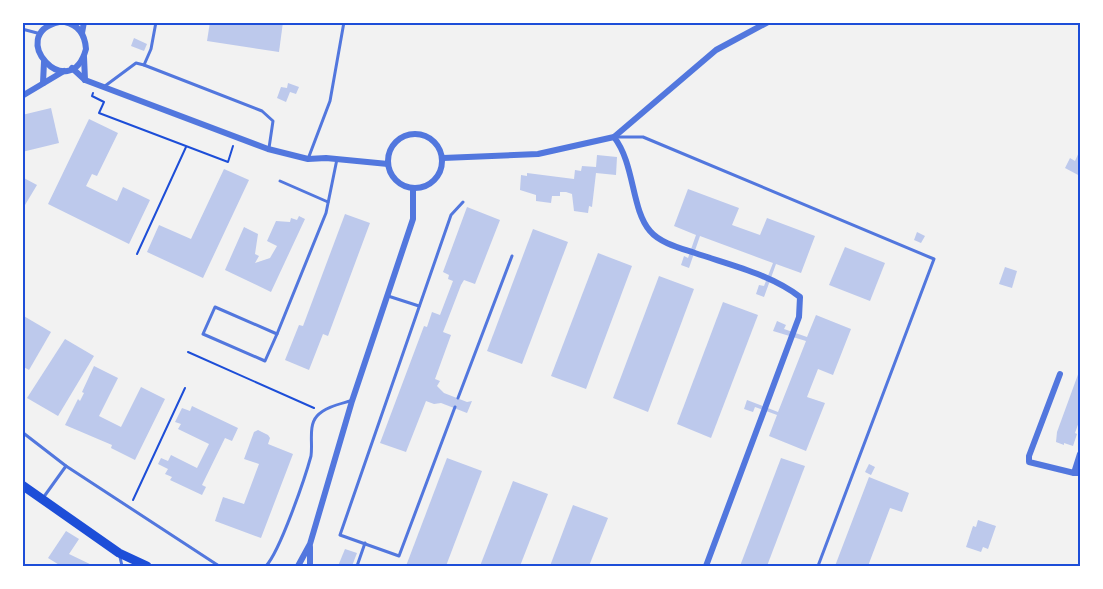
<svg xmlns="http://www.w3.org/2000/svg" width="1103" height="589" font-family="'Fira Sans',sans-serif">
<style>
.building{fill:#bdc9ec}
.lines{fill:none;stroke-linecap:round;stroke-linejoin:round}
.path{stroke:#1d4ed8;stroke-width:2}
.service{stroke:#5277de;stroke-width:3}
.minor{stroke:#5277de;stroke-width:6}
.secondary{stroke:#1d4ed8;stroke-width:9}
.neatline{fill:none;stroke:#1d4ed8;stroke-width:2}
</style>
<rect width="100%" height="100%" fill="#f2f2f2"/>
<g class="building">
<path d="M210,22H283L279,52L207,41Z"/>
<path d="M134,38L147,44L144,51L131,46Z"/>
<path d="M288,83L299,87L296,94L290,92L286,102L277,98L281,87L287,88Z"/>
<path d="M51,108L59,143L22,152V115Z"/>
<path d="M89,119L118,133L97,176L92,174L86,186L117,201L123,187L150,200L129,244L48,204Z"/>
<path d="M1080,150V176L1065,168L1070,158L1075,161Z"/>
<path d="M597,155L617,157L616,175L596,173L592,207L589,206L588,213L574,211L572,194L566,192H560V196H552L551,203L536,201V195L520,190L521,175L527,176V173L574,179L575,170L581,171L582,166L596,167Z"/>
<path d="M224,169L249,180L203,278L147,252L159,225L191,239Z"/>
<path d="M22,177L37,185L22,210Z"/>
<path d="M688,189L739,208L732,225L760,235L767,218L815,236L801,273L776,264L764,297L756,294L759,285L764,286L773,263L700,236L689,268L681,265L684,256L688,258L696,235L674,226Z"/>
<path d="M467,207L500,220L475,284L464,280L461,285L443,332L451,335L435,379L440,381L437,386L444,393L467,402L472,401L467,413L441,403L434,404L426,401L406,452L380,443L424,326L427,327L432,312L440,315L453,281L448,279L449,275L443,272Z"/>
<path d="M345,214L370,223L328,336L323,334L309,370L285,360L299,325L303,326Z"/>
<path d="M299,216L305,219L271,292L225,270L244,227L258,234L255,254L259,256L255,263L270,258L277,246L267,241L276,221L290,222L291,218L297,220Z"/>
<path d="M533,229L568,242L522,364L487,351Z"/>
<path d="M917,232L925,236L921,243L914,240Z"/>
<path d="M845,247L885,263L870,301L829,285Z"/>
<path d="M598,253L632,266L586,389L551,376Z"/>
<path d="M1005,267L1017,271L1012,288L999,284Z"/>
<path d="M659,276L694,289L648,412L613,398Z"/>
<path d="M723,302L758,315L711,438L677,424Z"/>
<path d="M22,315L51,332L29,370L22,366Z"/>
<path d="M816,315L851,329L833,375L818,369L807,397L825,403L806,451L769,436L777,415L755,407L753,412L744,409L747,400L778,412L806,341L773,331L777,321L786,325L784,329L807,337Z"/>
<path d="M65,339L94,356L58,416L27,398Z"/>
<path d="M94,366L118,378L99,416L121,427L141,387L165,399L135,460L111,448L112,445L65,425L78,399L80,401L84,393L82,392Z"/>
<path d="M1080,369V419L1075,433L1077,434L1073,446L1064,443V445L1056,442L1057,432Z"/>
<path d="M192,406L238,428L232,441L225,438L202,485L206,487L202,495L170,480L172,477L165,474L168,469L158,464L161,458L168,461L171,455L197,468L209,444L178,429L181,424L175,422L182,408L190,411Z"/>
<path d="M258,430L268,435L270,438L268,444L293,454L261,538L215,521L223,497L244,504L259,464L244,459L254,432Z"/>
<path d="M447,458L482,471L446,566H406Z"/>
<path d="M781,458L805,466L767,566H740Z"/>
<path d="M869,464L875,467L871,475L865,472Z"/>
<path d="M869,477L909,493L902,512L890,508L868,566H835Z"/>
<path d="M513,481L548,494L520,566H480Z"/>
<path d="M573,505L608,518L589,566H550Z"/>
<path d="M978,520L996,526L988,549L983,547L981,552L966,547L973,526L976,527Z"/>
<path d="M66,531L79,539L69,554L94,566H61L48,558Z"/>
<path d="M345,549L357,553L352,566H338Z"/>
</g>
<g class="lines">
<g class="path">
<path d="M93,93L92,96L104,102L99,113L228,162L233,146"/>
<path d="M137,254L186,147"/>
<path d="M188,352L314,408"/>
<path d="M133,500L185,388"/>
</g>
<g class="service">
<path d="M22,29L41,34"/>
<path d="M144,65L151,49L156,22"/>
<path d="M105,86L136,63L144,65L262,111L273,121L269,148"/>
<path d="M616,137H643L934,259L818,566"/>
<path d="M308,159L330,101L344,22"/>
<path d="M280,181L328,202"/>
<path d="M388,296L419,306"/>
<path d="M215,307L277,334L265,361L203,334Z"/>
<path d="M277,334L326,213L337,159"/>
<path d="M458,398L512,256"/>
<path d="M455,407L399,556L340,535L451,215L463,202"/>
<path d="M22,432L66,466"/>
<path d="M43,498L66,466L219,566"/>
<path d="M120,557L122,566"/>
<path d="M266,566C280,551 305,478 311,456C313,443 308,426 317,416C325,407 340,404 350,401"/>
<path d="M357,566L365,543"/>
</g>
<g class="minor">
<path d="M59,22C4,35 70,107 86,49C85,35 79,25 65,22"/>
<path d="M82,33L84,22"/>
<path d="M84,57L85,80"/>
<path d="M72,68L85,80L268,149L308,159L326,158L388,164"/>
<path d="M43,83L44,62"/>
<path d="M22,96L64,71"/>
<circle cx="415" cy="161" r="27"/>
<path d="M614,137C635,164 631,209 650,231C660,243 680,248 695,253C730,265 770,274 800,297L799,317L706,566"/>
<path d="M443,158L538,154L614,137L716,50L768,22"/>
<path d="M1060,374L1029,456V462L1074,473"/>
<path d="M1080,454L1074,473H1080"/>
<path d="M298,566L310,544L352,401L413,219V189"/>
<path d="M310,566V547"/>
</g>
<path class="secondary" d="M22,485L119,553L147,566"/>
</g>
<rect width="1103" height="589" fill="none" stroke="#ffffff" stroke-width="48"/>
<rect x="24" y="24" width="1055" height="541" class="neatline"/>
</svg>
